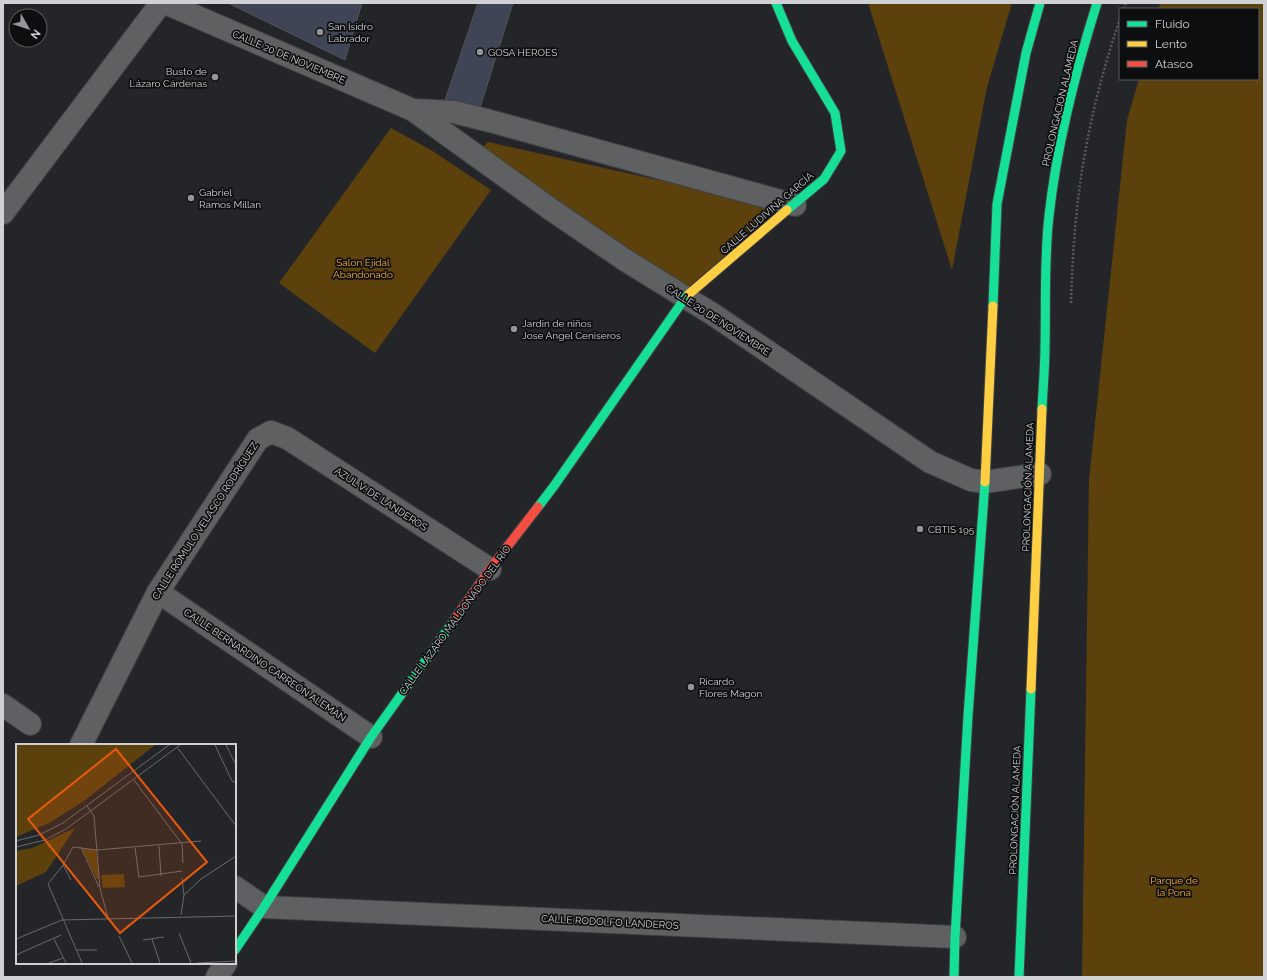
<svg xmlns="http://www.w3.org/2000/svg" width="1267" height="980" font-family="Raleway,sans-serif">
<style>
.green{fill:#5d410d}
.building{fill:#404555;stroke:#525355}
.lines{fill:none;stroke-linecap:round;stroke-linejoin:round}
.street-casing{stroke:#404144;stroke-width:24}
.fast-casing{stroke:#404144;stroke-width:11}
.slow-casing{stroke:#404144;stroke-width:11}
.jam-casing{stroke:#404144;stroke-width:11}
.path{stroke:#5a5a5c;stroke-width:2.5;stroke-dasharray:2 2;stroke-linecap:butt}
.street{stroke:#5f6062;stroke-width:22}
.fast{stroke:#16e098;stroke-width:9}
.slow{stroke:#ffcf43;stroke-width:9}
.jam{stroke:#f24e42;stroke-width:9}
.poi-dot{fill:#949598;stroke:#0d0e10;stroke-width:1.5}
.labels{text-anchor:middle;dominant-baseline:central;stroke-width:3.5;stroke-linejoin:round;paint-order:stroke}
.poi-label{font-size:10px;fill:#d0d1d4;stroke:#0d0e10;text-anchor:start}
.street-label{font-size:10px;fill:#d0d1d4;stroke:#0d0e10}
.park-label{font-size:10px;fill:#feb32e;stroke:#0d0e10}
.inset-road{fill:none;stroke:#696a6d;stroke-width:1}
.view{fill:#e8590c;fill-opacity:0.15;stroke:#e8590c;stroke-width:2}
.inset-edge{fill:none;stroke:#d0d1d4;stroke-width:2}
</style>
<rect width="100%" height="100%" fill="#242528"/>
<g class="green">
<path d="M868,3H1012L987,87L952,270Z"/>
<path d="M1160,3H1264V977H1082L1089,480L1127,120L1139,79H1258V9H1159Z"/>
<path d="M391,128L431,150L491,190L375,353L279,283Z"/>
<path d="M488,142L778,207L685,292L480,150Z"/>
</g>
<g class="building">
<path d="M228,3H362L345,60Z"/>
<path d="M478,3H513L479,111L445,100Z"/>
</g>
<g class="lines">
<defs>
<g id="street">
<path d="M165,3L413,110L549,208L625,260L714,315L930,462L971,480L985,482L1040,474"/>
<path d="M413,110L454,112L490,121L795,205"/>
<path d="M3,213L161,3"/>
<path d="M158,592L371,737"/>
<path d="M3,705L30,724"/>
<path d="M81,745L158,592L258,439L271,432L287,438L490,569"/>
<path d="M235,887L264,907L955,937"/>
<path d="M217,977L226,963"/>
</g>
<g id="fast">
<path d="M776,3L792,41L835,113L841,151L824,179L787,210"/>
<path d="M993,306L997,204L1026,53L1040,3"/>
<path d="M1042,409C1043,388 1045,367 1045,346C1046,302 1044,259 1049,216C1057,143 1075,73 1097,3"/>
<path d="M538,507L554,486L685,298L689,294"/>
<path d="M235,950L264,907L371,737L455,619"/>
<path d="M954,977L955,937L968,716L985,482"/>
<path d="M1019,977L1031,689"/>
</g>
<g id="slow">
<path d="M689,294L787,210"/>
<path d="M985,482L993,306"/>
<path d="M1031,689L1042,409"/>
</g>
<path id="jam" d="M455,619L490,569L538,507"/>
</defs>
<use href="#street" class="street-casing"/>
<use href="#fast" class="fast-casing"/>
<use href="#slow" class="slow-casing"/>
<use href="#jam" class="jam-casing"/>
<g class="path">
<path d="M1124,9L1126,3"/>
<path d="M1071,303C1072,269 1074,234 1078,200C1085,140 1100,77 1120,19"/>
</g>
<use href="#street" class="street"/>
<use href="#fast" class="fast"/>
<use href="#slow" class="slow"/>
<use href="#jam" class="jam"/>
</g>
<g class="poi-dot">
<circle cx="320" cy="32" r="4"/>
<circle cx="480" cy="52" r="4"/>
<circle cx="215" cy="77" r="4"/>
<circle cx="191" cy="198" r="4"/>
<circle cx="514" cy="329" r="4"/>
<circle cx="920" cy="529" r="4"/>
<circle cx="691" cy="687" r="4"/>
</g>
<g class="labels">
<g class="poi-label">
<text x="328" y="26">San Isidro<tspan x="328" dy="12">Labrador</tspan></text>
<text x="488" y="52">GOSA HEROES</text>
<text x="207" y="71" text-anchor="end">Busto de<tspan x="207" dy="12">Lázaro Cárdenas</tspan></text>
<text x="199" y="192">Gabriel<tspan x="199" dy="12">Ramos Millan</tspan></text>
<text x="522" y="323">Jardin de niños<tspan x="522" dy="12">Jose Ángel Ceniseros</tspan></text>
<text x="928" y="529">CBTIS 195</text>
<text x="699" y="681">Ricardo<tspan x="699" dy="12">Flores Magon</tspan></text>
</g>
<g class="street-label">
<text transform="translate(289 57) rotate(23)">CALLE 20 DE NOVIEMBRE</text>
<text transform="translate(1060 103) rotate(-77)">PROLONGACIÓN ALAMEDA</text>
<text transform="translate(767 213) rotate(-41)">CALLE LUDIVINA GARCÍA</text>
<text transform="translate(718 320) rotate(33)">CALLE 20 DE NOVIEMBRE</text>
<text transform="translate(1028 487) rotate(-88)">PROLONGACIÓN ALAMEDA</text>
<text transform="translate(381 499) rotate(33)">AZUL V. DE LANDEROS</text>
<text transform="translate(205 521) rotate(-57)">CALLE RÓMULO VELASCO RODRÍGUEZ</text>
<text transform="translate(455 620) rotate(-54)">CALLE LÁZARO MALDONADO DEL RÍO</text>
<text transform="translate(265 665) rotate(34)">CALLE BERNARDINO CARREÓN ALEMÁN</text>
<text transform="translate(1015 810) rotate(-88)">PROLONGACIÓN ALAMEDA</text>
<text transform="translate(610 922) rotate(3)">CALLE RODOLFO LANDEROS</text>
</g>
<g class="park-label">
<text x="363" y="262">Salon Ejidal<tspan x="363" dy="12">Abandonado</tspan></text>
<text x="1174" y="880">Parque de<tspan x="1174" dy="12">la Pona</tspan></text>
</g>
</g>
<g transform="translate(16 744)">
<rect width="220" height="220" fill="#242528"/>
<path d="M0,1H139L68,57L33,79L0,93ZM59,84L30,128L0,142V107L16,104ZM66,104L80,106L83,135H81ZM108,130L109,143L87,144L85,131Z" fill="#5d410d"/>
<path class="inset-road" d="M199,1L216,37L220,39M210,1L220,21M161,3L220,82M118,36L166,100L167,119M71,62L78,72L84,144L92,174M0,97L23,91L47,79L153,1M143,102L145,132M0,103L29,96L50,85L164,1M65,103L83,143M119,104L123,133L166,127M47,121L55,136M166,134L168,151M165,171L168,151L185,135L220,112M163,189L175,219M103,192L116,219M0,195L46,176L220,172M38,195L50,219M136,195L144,219M127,196L148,193M60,206H81M0,211L45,191M33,219L47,214M66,219L32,140L47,121L57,103L81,106L185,97M181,219L220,217"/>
<path class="view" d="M100,5L191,118L104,189L12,75Z"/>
<rect width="220" height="220" class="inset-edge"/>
</g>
<rect width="1267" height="980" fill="none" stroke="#d0d1d4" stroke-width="8"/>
<rect x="1119" y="8" width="140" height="72" fill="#0d0e10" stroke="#5b5c5e"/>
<rect x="1127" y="21" width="20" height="6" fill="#16e098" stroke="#5b5c5e"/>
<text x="1155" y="28" font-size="12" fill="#d0d1d4">Fluido</text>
<rect x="1127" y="41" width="20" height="6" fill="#ffcf43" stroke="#5b5c5e"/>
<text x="1155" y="48" font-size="12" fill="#d0d1d4">Lento</text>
<rect x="1127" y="61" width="20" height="6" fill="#f24e42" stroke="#5b5c5e"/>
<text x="1155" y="68" font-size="12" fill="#d0d1d4">Atasco</text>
<g transform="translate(28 28) rotate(129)"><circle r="19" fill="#0d0e10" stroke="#5b5c5e"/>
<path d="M0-3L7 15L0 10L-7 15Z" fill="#949598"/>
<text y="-6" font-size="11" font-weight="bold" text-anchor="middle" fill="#d0d1d4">N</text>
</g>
</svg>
